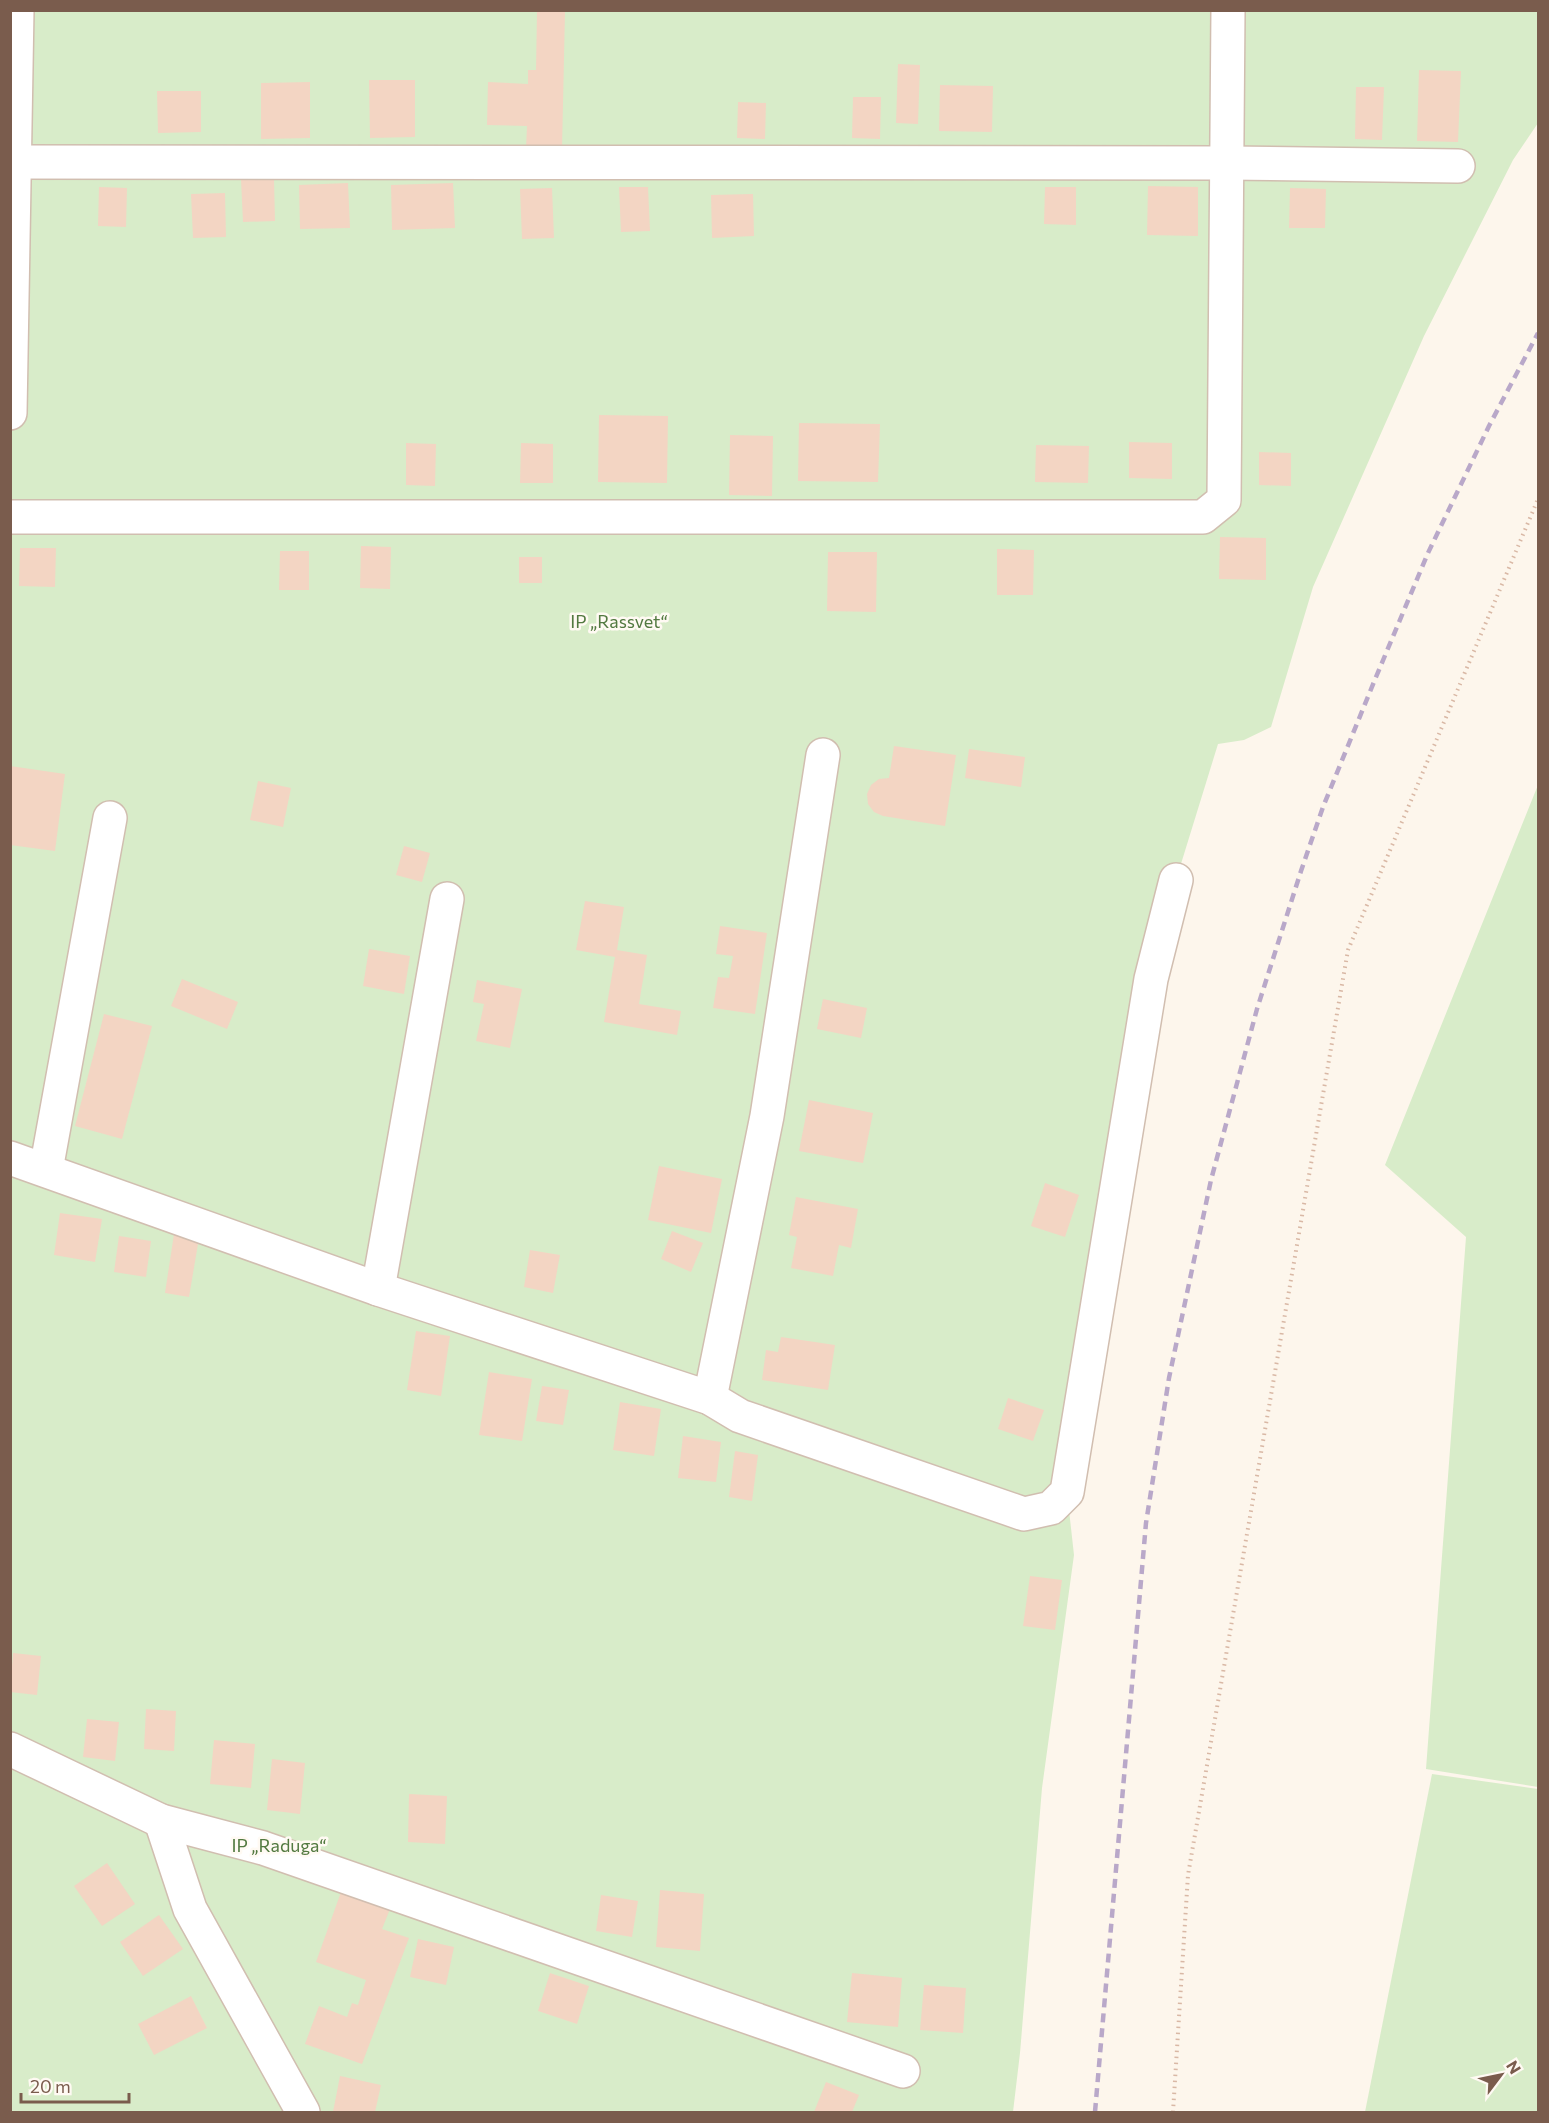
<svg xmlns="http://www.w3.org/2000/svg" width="1549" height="2123" font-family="Commissioner,sans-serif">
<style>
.green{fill:#d8ecc9}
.building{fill:#f3d5c3}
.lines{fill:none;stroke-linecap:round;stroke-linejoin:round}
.minor-casing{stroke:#d1beb0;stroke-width:36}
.path{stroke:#d9b8a5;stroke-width:4;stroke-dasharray:1.5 4.5;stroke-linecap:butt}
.minor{stroke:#fff;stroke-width:33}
.rail{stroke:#b9a8c9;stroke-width:4.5;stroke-dasharray:9 6;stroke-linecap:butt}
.labels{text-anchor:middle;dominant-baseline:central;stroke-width:5;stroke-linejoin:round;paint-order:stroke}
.park-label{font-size:18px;fill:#537a41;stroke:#fffaf3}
</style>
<rect width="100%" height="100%" fill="#fdf6ec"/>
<g class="green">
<path d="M11,11H1538V123L1513,160L1424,336L1313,587L1271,727L1244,740L1218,744L1176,880L1067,1492L1074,1555L1042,1788L1020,2053L1013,2112H11Z"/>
<path d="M1538,785V1787L1426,1769L1466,1237L1385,1165Z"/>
<path d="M1432,1774L1538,1789V2112H1365Z"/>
</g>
<g class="building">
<path d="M537,12H565L562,149L526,148L527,126L487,125L488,82L528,84V70H536Z"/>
<path d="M898,64L920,65L918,124L896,123Z"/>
<path d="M1419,70L1461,71L1458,142L1417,141Z"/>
<path d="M369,80H415V137L370,138Z"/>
<path d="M310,82V138L261,139V83Z"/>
<path d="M940,85L993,86L992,132L939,131Z"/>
<path d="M1356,87H1384L1382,140L1355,139Z"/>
<path d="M157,91H201V132L158,133Z"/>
<path d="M853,97H881L880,139L852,138Z"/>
<path d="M738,102L766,103L765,139L737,138Z"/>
<path d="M274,179L275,221L243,222L241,180Z"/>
<path d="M348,183L350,228L300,229L299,185Z"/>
<path d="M453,183L455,228L392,230L391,185Z"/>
<path d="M1148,186L1198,187V236L1147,235Z"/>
<path d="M99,187L127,188L126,227L98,226Z"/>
<path d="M619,187H648L650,231L621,232Z"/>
<path d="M1045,187H1076V225L1044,224Z"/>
<path d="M552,188L554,238L522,239L520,189Z"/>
<path d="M1290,188L1326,189L1325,228H1289Z"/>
<path d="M225,193L226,237L193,238L191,194Z"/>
<path d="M753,194L754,236L712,238L711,195Z"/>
<path d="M599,415L668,416L667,483L598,482Z"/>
<path d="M799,423L880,424L878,482L798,481Z"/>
<path d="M730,435L773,436L772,496L729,495Z"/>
<path d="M1129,442L1172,443V479L1129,478Z"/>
<path d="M406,443L436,444L435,486L406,485Z"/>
<path d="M521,443L553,444V483H520Z"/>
<path d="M1036,445L1089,446L1088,483L1035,482Z"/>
<path d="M1259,452L1291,453V486L1259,485Z"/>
<path d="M1220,537L1266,538V580L1219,579Z"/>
<path d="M361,546L391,547L390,589L360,588Z"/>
<path d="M20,548H56L55,587L19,586Z"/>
<path d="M997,549L1034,550L1033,595H997Z"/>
<path d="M280,551H309V590H279Z"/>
<path d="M828,552H877L876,612L827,611Z"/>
<rect x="519" y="557" width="23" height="26"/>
<path d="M894,746L956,755L945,826L883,816L874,812L868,804L867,794L871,785L879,779L889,778Z"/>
<path d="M969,749L1025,757L1021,787L965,778Z"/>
<path d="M10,766L65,774L55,851L10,845Z"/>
<path d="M258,781L291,788L283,827L250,820Z"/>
<path d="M404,846L430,853L422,882L396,875Z"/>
<path d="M585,901L624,907L617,950L647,955L639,1004L681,1011L677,1035L604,1022L615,957L576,950Z"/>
<path d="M720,926L767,933L755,1014L713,1008L718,977L729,978L733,956L716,954Z"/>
<path d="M369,949L410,956L404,994L363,986Z"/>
<path d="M182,979L238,1002L227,1029L171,1006Z"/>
<path d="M477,980L522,989L510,1048L476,1041L484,1004L473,1002Z"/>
<path d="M823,999L867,1008L861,1038L817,1029Z"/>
<path d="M104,1014L152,1026L122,1139L75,1126Z"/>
<path d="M809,1100L873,1113L863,1163L799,1151Z"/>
<path d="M659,1166L722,1179L711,1233L648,1220Z"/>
<path d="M1045,1183L1079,1195L1065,1237L1031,1226Z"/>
<path d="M796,1197L858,1209L851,1248L839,1245L833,1276L791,1268L797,1237L789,1235Z"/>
<path d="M60,1213L102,1219L95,1262L54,1255Z"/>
<path d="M672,1231L703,1243L691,1272L661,1259Z"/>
<path d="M174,1234L199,1238L189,1297L165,1293Z"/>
<path d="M119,1236L151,1241L146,1277L114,1272Z"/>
<path d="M530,1250L560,1255L553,1293L524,1287Z"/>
<path d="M416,1331L450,1336L441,1396L407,1390Z"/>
<path d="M781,1337L835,1345L828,1390L762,1380L766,1350L778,1352Z"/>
<path d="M489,1372L532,1379L522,1441L479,1435Z"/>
<path d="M542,1386L569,1390L563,1425L536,1421Z"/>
<path d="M1008,1398L1044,1410L1033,1441L998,1429Z"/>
<path d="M620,1402L661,1409L654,1456L613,1450Z"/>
<path d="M683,1436L721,1442L716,1482L678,1478Z"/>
<path d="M735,1451L758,1455L752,1501L729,1497Z"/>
<path d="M1030,1576L1062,1580L1055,1630L1023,1626Z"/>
<path d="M13,1653L41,1656L37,1695L10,1692Z"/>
<path d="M146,1709L176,1711L174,1751L144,1749Z"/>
<path d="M87,1719L119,1722L115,1761L83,1757Z"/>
<path d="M214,1740L255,1744L251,1788L210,1784Z"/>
<path d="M272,1759L305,1763L300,1814L267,1810Z"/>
<path d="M409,1794L447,1796L445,1844L408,1842Z"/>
<path d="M107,1863L135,1904L102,1926L74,1886Z"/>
<path d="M660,1890L704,1894L700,1951L656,1947Z"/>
<path d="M341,1892L390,1909L382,1929L409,1938L362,2064L305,2044L319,2006L347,2017L352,2003L358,2005L366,1980L316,1962Z"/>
<path d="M601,1895L638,1901L632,1937L596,1931Z"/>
<path d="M159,1915L183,1949L143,1976L120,1942Z"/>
<path d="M418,1939L454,1947L446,1985L410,1977Z"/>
<path d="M550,1973L589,1986L577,2024L538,2011Z"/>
<path d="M852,1973L902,1978L898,2027L847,2022Z"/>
<path d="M924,1985L966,1988L963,2033L920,2030Z"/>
<path d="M191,1996L207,2028L154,2055L138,2024Z"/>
<path d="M340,2076L381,2085L375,2112H333Z"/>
<path d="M826,2082L859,2095L852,2112H814Z"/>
</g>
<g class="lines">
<defs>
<g id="minor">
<path d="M10,162L1228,163L1458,166"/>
<path d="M10,413L17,10"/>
<path d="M10,517H1203L1224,500L1228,10"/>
<path d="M10,1158L378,1289L710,1398L740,1416L1024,1514L1051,1508L1067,1492L1151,979L1176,880"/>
<path d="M46,1170L110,818"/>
<path d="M378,1289L447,899"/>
<path d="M710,1398L767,1116L823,755"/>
<path d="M10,1749L161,1821L263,1848L903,2071"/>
<path d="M161,1821L190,1909L303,2112"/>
</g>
</defs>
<use href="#minor" class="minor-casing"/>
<path class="path" d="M1173,2112L1188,1875L1348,950L1538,499"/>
<use href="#minor" class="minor"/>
<path class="rail" d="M1095,2112L1146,1523L1169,1378L1211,1180L1257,1009L1301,871L1323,807L1376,677L1428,553L1489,426L1538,333"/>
</g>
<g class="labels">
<g class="park-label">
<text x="619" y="621">IP „Rassvet“</text>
<text x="279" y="1845">IP „Raduga“</text>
</g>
</g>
<rect width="1549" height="2123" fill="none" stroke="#7a5c4d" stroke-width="24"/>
<g transform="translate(1501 2075) rotate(58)" stroke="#fffaf3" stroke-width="4.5" paint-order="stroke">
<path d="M0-4.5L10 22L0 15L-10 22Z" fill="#7a5c4d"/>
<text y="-9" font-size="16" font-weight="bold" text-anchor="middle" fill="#7a5c4d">N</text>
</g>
<path d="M21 2093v9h108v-9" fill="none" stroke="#7a5c4d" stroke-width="3"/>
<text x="30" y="2093" font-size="18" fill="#7a5c4d" stroke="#fffaf3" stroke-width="4.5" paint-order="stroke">20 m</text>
</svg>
